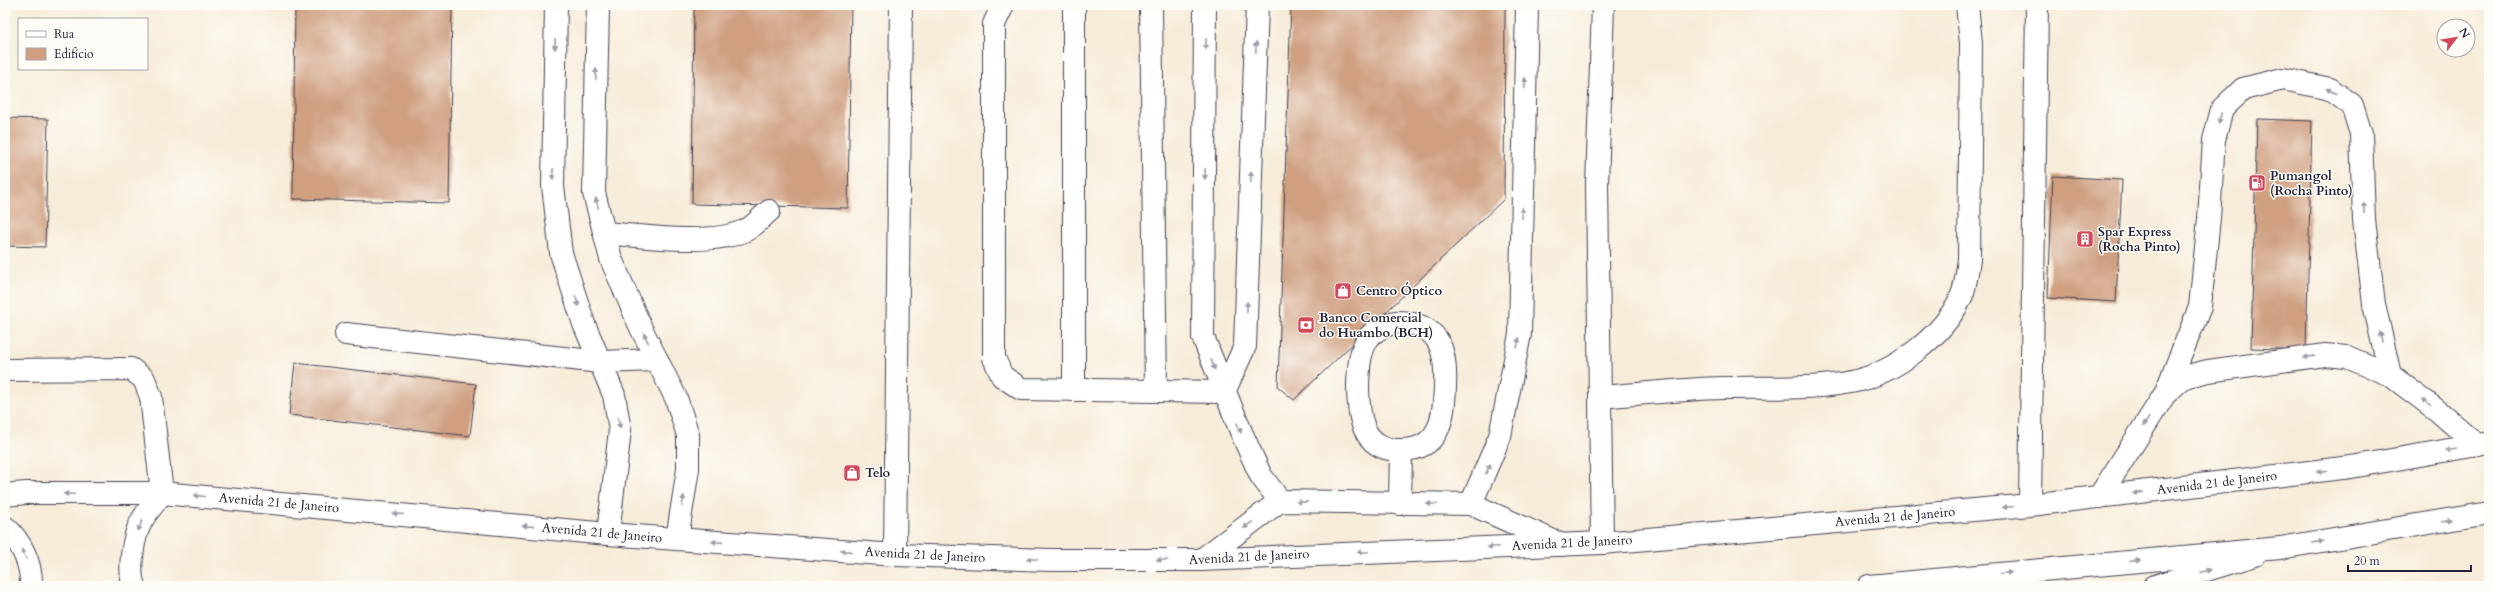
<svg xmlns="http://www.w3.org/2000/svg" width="2494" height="591" font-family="Cardo,serif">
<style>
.building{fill:#cf9f80}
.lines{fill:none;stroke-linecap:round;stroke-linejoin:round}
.minor-casing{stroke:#424053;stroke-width:24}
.major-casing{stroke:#424053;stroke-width:24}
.minor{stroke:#fff;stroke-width:22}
.major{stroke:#fff;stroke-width:22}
.oneway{fill:#9c9ca7}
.labels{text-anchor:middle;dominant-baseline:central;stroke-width:3;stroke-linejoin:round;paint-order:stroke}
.poi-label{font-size:13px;font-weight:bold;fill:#22223b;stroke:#fdfcf7;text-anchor:start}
.street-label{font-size:13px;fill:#22223b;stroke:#fdfcf7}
</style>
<rect width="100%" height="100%" fill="#fdfcf7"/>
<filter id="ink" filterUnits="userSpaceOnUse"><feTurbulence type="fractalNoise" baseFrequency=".025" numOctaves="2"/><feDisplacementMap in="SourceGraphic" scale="8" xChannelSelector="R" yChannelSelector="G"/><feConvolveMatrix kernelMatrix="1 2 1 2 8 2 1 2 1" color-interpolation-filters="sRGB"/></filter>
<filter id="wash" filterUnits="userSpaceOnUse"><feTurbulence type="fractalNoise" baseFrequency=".012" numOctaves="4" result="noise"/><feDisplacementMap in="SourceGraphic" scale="16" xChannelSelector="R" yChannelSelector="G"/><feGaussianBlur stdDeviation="0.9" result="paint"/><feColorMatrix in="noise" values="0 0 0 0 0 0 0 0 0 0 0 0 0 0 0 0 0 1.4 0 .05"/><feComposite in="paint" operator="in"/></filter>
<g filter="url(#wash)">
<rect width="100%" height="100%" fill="#f7ecd9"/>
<g id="blocks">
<g class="building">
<path d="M295,5H452L449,203L293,199Z"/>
<path d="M694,5H851L848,208L692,204Z"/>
<path d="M1291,5H1505L1504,199L1294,400L1278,387Z"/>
<path d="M5,118L48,119L45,247L5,246Z"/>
<path d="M2257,119L2312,121L2306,350L2251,348Z"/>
<path d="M2053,176L2122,180L2116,302L2048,298Z"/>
<path d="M295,363L476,384L470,436L289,415Z"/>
</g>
</g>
</g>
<g filter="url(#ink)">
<use href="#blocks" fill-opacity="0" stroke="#424053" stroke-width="1"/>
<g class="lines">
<defs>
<g id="minor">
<path d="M556,5L553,186L561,253L584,324L614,395L620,430L608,534"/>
<path d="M598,5L594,193L611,259L641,328L676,398L688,435V469L677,539"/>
<path d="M1003,5L994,24V358L1002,376L1021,389L1224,392"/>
<path d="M1151,5L1156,391"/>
<path d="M1205,5L1203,337L1242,434L1261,476L1280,501"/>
<path d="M605,233C642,236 715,247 748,229C755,225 762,217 769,211"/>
<path d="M1395,322C1439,322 1447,349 1445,387C1444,418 1440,450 1401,450C1361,451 1358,414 1358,384C1359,367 1359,351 1369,337C1376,329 1385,326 1395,322Z"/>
<path d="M346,334L600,362L657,360"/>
<path d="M5,370L131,369L144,379L151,397L162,493"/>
<path d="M1074,390V5"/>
<path d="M1224,392L1245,346L1257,5"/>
<path d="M2165,394L2200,307L2209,218L2214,140L2222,109L2243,89L2283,79L2330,89L2352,105L2361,134L2364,220L2374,304L2390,375"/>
<path d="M1600,397C1641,394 1683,389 1724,388C1766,387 1810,390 1851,382C1894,374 1945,335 1962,295C1966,285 1967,271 1969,260L1971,43L1967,5"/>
<path d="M2099,497L2165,394L2184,377L2208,371L2325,355L2347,357L2390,375L2438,411L2477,445"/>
<path d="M1400,504L1401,450"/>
<path d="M1471,504L1500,436L1520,334L1527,5"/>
<path d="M2030,505L2037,5"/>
<path d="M1602,543L1597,185L1603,5"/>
<path d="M895,555L901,5"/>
<path d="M1201,560L1280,501L1471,504L1562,545"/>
<path d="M2155,586L2255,555"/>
</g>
<g id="major">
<path d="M5,495L26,493H162L608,534L895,555L1052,560H1201L1602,543L2030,505L2351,467L2489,443"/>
<path d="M5,527C21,541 32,564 31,586"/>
<path d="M134,586C128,571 133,537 141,522C146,512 155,503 162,493"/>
<path d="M1869,586L2280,548L2489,513"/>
</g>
</defs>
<use href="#minor" class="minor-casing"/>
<use href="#major" class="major-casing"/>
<use href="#minor" class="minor"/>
<use href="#major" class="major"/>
</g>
<defs><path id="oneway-solid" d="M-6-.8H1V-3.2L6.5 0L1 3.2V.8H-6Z"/></defs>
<g class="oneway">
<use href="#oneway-solid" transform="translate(555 44) rotate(91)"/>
<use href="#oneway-solid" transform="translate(1206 44) rotate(90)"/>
<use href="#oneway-solid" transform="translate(1256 47) rotate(-88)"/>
<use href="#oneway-solid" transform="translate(596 74) rotate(-89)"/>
<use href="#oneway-solid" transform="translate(1525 83) rotate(-89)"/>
<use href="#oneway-solid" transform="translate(2331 91) rotate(-152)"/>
<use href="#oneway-solid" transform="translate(2220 118) rotate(105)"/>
<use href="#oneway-solid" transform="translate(553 174) rotate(91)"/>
<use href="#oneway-solid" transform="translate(1205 174) rotate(91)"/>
<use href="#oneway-solid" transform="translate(1251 177) rotate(-88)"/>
<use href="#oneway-solid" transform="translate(597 203) rotate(-105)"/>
<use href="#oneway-solid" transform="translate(2364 208) rotate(-92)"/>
<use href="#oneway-solid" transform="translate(1522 213) rotate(-89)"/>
<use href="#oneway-solid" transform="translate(577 301) rotate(72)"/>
<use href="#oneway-solid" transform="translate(1247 307) rotate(-88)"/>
<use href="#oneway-solid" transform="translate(2381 337) rotate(-102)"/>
<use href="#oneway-solid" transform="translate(646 338) rotate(-117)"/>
<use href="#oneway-solid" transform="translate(1518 343) rotate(-79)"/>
<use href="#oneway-solid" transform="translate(2309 357) rotate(172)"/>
<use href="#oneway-solid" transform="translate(1213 365) rotate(70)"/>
<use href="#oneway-solid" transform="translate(2426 402) rotate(-144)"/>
<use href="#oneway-solid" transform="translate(2146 422) rotate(123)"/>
<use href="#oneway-solid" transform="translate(619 423) rotate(80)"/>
<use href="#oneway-solid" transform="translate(1239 428) rotate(67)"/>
<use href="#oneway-solid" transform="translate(2451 450) rotate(170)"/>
<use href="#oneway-solid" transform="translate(1488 469) rotate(-65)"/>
<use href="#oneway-solid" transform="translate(2322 471) rotate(173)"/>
<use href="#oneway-solid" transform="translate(2138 493) rotate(173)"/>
<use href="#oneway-solid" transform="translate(69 494) rotate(-178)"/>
<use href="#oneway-solid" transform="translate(199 496) rotate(-175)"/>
<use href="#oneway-solid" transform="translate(683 501) rotate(-81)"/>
<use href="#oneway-solid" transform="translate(1302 502) rotate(-179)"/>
<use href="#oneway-solid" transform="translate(1432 504) rotate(-180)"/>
<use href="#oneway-solid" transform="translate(2008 507) rotate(175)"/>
<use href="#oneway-solid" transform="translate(398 514) rotate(-175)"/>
<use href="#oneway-solid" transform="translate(2447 521) rotate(-9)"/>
<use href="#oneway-solid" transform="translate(1248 525) rotate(143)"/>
<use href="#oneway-solid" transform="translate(140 526) rotate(112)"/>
<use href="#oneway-solid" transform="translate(528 526) rotate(-175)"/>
<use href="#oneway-solid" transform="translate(717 542) rotate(-176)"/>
<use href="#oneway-solid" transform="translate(2318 542) rotate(-9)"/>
<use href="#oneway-solid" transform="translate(1493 547) rotate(178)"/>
<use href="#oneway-solid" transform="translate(846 551) rotate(-176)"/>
<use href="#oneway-solid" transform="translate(1363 552) rotate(178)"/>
<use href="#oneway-solid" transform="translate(24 554) rotate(-116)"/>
<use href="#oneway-solid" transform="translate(1032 559) rotate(-178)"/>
<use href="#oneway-solid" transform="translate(1162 560) rotate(180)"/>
<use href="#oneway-solid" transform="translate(2135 561) rotate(-5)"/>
<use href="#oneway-solid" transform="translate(2206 571) rotate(-17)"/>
<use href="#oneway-solid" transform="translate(2006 573) rotate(-5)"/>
</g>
</g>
<defs>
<symbol id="fuel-square" viewBox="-11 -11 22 22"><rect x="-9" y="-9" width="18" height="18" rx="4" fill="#d1495b" stroke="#fdfcf7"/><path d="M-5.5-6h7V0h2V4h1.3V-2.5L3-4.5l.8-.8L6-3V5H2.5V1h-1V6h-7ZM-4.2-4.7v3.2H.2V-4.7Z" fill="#fff"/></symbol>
<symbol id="building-square" viewBox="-11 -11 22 22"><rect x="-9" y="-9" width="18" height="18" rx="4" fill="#d1495b" stroke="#fdfcf7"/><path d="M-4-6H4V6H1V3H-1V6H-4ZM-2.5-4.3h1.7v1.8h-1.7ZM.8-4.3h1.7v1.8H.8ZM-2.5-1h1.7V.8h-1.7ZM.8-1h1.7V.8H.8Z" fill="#fff"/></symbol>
<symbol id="shop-square" viewBox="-11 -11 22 22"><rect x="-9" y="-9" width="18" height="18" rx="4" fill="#d1495b" stroke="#fdfcf7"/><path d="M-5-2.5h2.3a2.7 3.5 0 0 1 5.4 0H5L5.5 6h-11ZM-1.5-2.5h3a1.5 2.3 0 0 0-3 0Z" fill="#fff"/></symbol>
<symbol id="bank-square" viewBox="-11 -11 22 22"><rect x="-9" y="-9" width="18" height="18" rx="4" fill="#d1495b" stroke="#fdfcf7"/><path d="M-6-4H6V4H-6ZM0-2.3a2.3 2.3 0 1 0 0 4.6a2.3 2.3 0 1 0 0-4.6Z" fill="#fff"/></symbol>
</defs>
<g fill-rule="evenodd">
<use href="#fuel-square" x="2247" y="173" width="20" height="20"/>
<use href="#building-square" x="2075" y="229" width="20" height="20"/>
<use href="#shop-square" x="1333" y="281" width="20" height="20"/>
<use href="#bank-square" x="1296" y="315" width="20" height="20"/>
<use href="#shop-square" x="842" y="463" width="20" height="20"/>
</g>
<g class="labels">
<g class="poi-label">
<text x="2270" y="176">Pumangol<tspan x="2270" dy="15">(Rocha Pinto)</tspan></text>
<text x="2098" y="232">Spar Express<tspan x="2098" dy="15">(Rocha Pinto)</tspan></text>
<text x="1356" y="291">Centro Óptico</text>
<text x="1319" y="318">Banco Comercial<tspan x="1319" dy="15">do Huambo (BCH)</tspan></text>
<text x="865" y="473">Telo</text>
</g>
<g class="street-label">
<text transform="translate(2217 483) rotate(-7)">Avenida 21 de Janeiro</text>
<text transform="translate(279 503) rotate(5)">Avenida 21 de Janeiro</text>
<text transform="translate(1895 517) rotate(-5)">Avenida 21 de Janeiro</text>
<text transform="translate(602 533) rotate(5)">Avenida 21 de Janeiro</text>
<text transform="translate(1572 543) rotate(-3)">Avenida 21 de Janeiro</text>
<text transform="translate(925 555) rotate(3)">Avenida 21 de Janeiro</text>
<text transform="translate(1249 557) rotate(-3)">Avenida 21 de Janeiro</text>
</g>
</g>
<rect width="2494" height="591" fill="none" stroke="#fdfcf7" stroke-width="20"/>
<rect x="18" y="18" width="130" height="52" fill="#fdfcf7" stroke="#a5a5ac"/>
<rect x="26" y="31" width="20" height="6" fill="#ffffff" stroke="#a5a5ac"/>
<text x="54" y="38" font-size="12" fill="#22223b">Rua</text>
<rect x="26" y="48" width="20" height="12" fill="#cf9f80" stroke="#a5a5ac"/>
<text x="54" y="58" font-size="12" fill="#22223b">Edifício</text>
<g transform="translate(2456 38) rotate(59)"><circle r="19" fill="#fdfcf7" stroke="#a5a5ac"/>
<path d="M0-3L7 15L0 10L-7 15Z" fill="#d1495b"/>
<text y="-6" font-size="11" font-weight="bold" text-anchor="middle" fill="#22223b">N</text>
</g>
<path d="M2348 565v6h123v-6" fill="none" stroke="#22223b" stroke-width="2"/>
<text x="2354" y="565" font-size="12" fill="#22223b" stroke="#fdfcf7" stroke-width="3" paint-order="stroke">20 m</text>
</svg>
